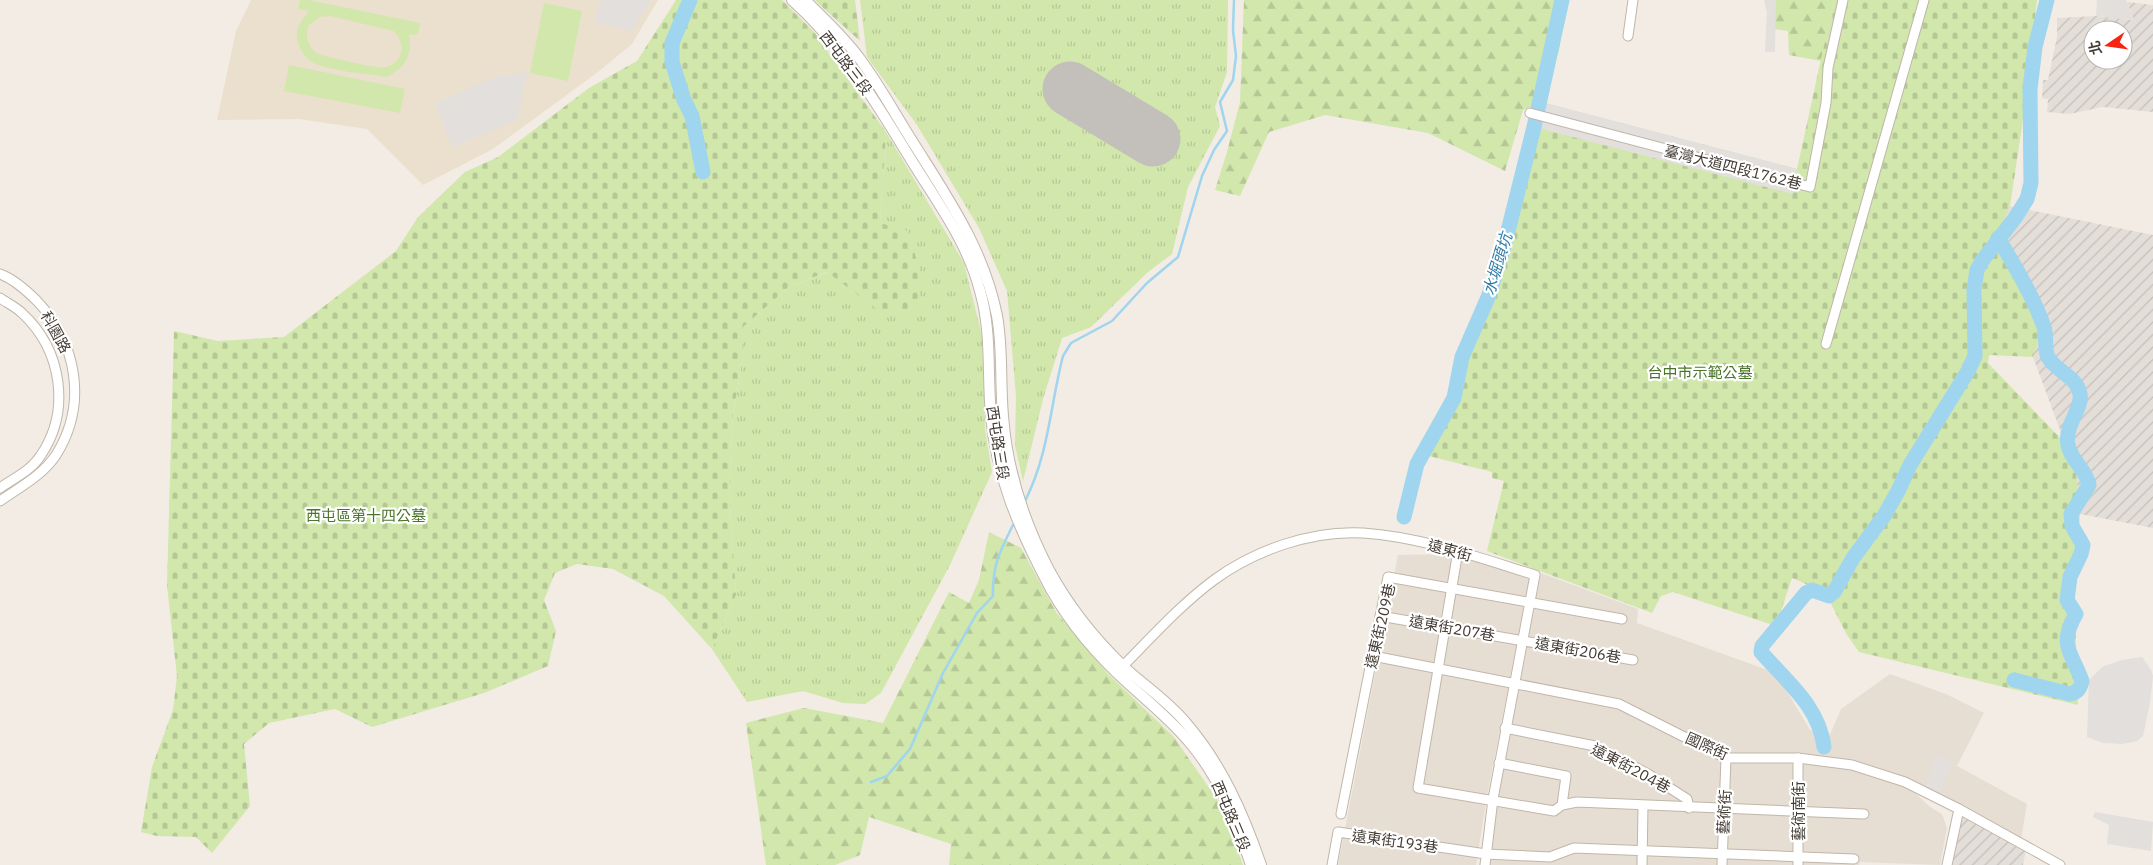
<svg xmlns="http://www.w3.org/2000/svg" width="2153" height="865" font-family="'IBM Plex Sans','Noto Sans TC',sans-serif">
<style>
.residential{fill:#e6ded2}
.industrial{fill:url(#industrial-furrows);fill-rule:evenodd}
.education{fill:#ebe0cd}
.grass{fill:url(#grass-tufts)}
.forest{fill:url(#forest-firs)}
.cemetery{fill:url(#cemetery-stones)}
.park{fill:#d1e7ac;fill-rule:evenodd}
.parking{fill:#e2dfdc}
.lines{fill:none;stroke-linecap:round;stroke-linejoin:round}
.stream{stroke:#9fd5ef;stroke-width:2.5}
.river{stroke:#9fd5ef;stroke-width:15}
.runway{stroke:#c3c0bc;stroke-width:55}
.minor-casing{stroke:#c0b6a9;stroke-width:11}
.tertiary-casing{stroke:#c0b6a9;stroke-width:12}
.minor{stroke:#fff;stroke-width:9}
.tertiary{stroke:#fff;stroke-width:10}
.labels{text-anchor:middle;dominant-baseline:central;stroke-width:4.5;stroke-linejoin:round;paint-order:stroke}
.street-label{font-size:15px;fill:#443c34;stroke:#fff}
.park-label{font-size:15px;fill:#4b7528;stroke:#fff}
.water-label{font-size:16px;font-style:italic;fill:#2d7ca6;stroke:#fff}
</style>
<defs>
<pattern id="industrial-furrows" width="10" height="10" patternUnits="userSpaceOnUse" patternTransform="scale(1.25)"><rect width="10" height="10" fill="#e4ded9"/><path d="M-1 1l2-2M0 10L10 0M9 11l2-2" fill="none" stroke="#c5bfbb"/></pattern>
<pattern id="grass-tufts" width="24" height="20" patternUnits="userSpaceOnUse" patternTransform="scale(1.25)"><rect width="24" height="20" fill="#d1e7ac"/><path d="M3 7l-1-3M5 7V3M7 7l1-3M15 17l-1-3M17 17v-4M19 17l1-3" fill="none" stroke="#b5c795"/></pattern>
<pattern id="forest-firs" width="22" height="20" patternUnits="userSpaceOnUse" patternTransform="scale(1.25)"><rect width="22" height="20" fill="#d1e7ac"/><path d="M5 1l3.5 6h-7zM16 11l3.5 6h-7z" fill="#b5c795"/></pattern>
<pattern id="cemetery-stones" width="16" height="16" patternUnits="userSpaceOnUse" patternTransform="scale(1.25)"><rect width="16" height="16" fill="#d1e7ac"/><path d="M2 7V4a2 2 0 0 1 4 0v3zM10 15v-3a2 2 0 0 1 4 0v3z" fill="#b5c795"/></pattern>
</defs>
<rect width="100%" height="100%" fill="#f2ece4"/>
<g class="residential">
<path d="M1453,554L1530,578L1487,796L1476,865H1338L1398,555Z"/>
<path d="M1541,573L1638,609L1637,623L1776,673L1810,730L1829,737L1841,709L1890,674L1946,694L1984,713L1957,766L2027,804L2021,839L1853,763L1728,755L1719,865H1490L1498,798Z"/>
<path d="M1800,760L1852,767L1905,783L1930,807L1942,814L1947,828L1940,865L1860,862L1859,865H1725L1728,761Z"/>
</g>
<g class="industrial">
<path d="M2127,2L2153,5V112L2103,107L2069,114L2047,112L2048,99L2042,98L2043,80H2048L2057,37V18L2096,16L2134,20ZM2093,30H2123V60H2093Z"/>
<path d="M2010,206L2153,235V528L2080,514L2076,473L2033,357L2041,334L1998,233Z"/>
<path d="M1962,816L2026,849L2023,865H1952Z"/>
</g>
<path class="education" d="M251,0H658L632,44L598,72L493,149L423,185L367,129L299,119L217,120L236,31Z"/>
<g class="grass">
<path d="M860,0H1228L1227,72L1215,107L1220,126L1188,187L1172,254L1148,272L1091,327L1062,338L1043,399L1023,481L1015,446L1016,396L1007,291L979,228L917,125L867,57Z"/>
<path d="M886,132L964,263L982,336L985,429L992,472L950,565L881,693L865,704L843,703L803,691L747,702L712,649L736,595L729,490L733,414L743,356V327L789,287L828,272L881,311L880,223Z"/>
</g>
<g class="forest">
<path d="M1244,0H1565L1559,51L1541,102L1523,110L1505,171L1428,133L1325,115L1269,132L1240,196L1215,190L1227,152L1240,102Z"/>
<path d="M1776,0H1834L1821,61L1789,55L1788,31L1774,29Z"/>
<path d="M989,532L1021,548L1056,612L1108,674L1173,736L1217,799L1243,865H949L951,844L869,817L860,855L835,865H766L746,723L804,708L883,723L949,592L969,603L979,580Z"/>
</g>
<g class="cemetery">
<path d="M676,0H782L814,32L886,132L880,223L908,231L923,281L915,311L881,312L827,272L789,287L743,327V356L733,414L729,490L736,595L712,649L664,596L613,569L577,564L555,573L544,600L556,631L548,666L484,693L372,727L335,709L269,723L244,744L250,806L212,853L196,837L157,836L141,832L152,767L173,710L177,676L167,585L174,331L218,341L284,337L396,251L418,217L465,172L498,157L589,88L637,61Z"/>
<path d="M815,0H855L860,41L820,5Z"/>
<path d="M1834,0H2037L2022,126L2010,206L1998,233L2017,266L2041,334L2033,357L1989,355L1988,363L2064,442L2076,473L2080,514L2074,586L2078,705L1859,652L1847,635L1825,592L1792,578L1776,626L1673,592L1661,596L1652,613L1487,551L1504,481L1492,478V472L1425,455L1457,398L1465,357L1491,296L1507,244L1541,102L1797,169Z"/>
</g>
<g class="park">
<path d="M300,0H309L420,23L418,34L409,35C412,56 406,66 387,77C370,74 333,71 318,65C305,60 295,45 297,31C298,24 305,17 309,11L298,9ZM330,16L394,31C400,38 404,46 400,55C397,62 392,66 385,67C375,69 330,57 317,54C308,45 305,38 308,26L320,17Z"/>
<path d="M544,3L582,11L568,81L530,73Z"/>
<path d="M289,65L405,89L400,113L284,91Z"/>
</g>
<g class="parking">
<path d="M600,0H651L632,31L595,23Z"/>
<path d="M1764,0H1776L1775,52H1765L1767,12Z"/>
<path d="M2097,0H2126L2134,20L2096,16Z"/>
<path d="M527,72L518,119L452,148L435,103L495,77Z"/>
<path d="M1541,102L1797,169L1793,194L1534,127Z"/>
<path d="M2142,657L2151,670L2153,676L2150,703L2143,736L2137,741L2122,744L2103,743L2087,737L2089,680L2102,667L2122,660Z"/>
<path d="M1936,754L1954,762L1939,795L1925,787Z"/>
<path d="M2095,812L2153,822L2151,851L2107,844L2109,825L2093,817Z"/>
</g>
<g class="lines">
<g class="stream">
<path d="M1025,501C1049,454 1050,406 1063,356L1071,343L1112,321L1147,283L1178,257L1202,176L1214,150L1227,131L1220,102L1233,80L1236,56L1233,30L1234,0"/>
<path d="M871,782L887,776L910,749L943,673L977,613L993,596C992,566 1000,551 1013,525"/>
</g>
<g class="river">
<path d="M690,0L672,43V62L684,100L692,116L703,172"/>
<path d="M1998,238C2015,266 2033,296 2044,327C2047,336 2044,349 2048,357C2056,372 2077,376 2080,394C2083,409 2064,425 2068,445C2071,461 2086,469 2089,485L2071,514L2072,526L2083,545L2081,554L2070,577L2067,600L2076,614C2058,645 2071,651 2082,681C2080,689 2078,692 2070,694L2014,680"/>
<path d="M1404,517L1417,464L1454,398L1462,357L1489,295L1505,243L1534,127L1562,0"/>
<path d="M1824,747C1819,706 1787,682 1761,652L1762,646L1806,593L1812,590L1829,596L1834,592L1853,558L1884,516L1898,491L1910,465L1968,371L1975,356L1974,289L1977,270L1982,261L2015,218L2027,199L2031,183L2030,89L2035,47L2047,0"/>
</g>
<path class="runway" d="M1070,89L1153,139"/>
<defs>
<g id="minor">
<path d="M1628,36L1633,0"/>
<path d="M1530,113L1810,187L1826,103L1828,68L1843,0"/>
<path d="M0,274C14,279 26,290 37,301C77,343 88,404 56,455C43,475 20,487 0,501"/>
<path d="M0,298C7,303 16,307 22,313C62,350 71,410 41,455C31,471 14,478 0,488"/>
<path d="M1826,344L1924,0"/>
<path d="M1458,551L1418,788L1554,811L1562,805L1577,802L1864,814"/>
<path d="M1380,616L1633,660"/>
<path d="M1373,656L1619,704L1726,758H1798L1852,765L1905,782L1959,809L2060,865"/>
<path d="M1118,671C1149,640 1179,606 1214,580C1255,550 1312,530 1363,533C1422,537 1480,558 1535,575L1493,799L1485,865"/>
<path d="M1505,728L1595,746L1648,774L1687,799L1689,808"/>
<path d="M1499,763L1566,776L1562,805"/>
<path d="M1341,814L1388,577L1622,619"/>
<path d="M1332,865L1338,832L1486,854L1550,857L1574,848L1854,859"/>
<path d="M1642,865L1643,806"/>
<path d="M1722,865L1726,758"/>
<path d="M1798,865V758"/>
<path d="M1947,865L1959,809"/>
</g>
<g id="tertiary">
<path d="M792,0C844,46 879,108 915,166C940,206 968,244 980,291C992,332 987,374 991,416C996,474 1018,526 1045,578C1063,614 1089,646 1118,674C1142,697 1169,717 1191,744C1221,780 1236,821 1251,865"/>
<path d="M805,0C824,19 844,37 860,59C880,86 896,116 914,144C949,200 984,250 997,316C1003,349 1000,382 1003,416C1007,470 1024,522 1049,570C1068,605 1094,638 1123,666C1143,685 1168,701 1186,723C1222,765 1243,813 1261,865"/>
</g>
</defs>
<use href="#minor" class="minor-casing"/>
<use href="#tertiary" class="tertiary-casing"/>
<use href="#minor" class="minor"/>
<use href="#tertiary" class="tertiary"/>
</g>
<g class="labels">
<g class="street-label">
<text transform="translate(846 63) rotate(53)">西屯路三段</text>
<text transform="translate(1733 167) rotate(14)">臺灣大道四段1762巷</text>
<text transform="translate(56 332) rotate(61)">科園路</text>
<text transform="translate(998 443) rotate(81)">西屯路三段</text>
<text transform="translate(1450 550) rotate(15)">遠東街</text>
<text transform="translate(1380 626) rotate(-77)">遠東街209巷</text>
<text transform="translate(1452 628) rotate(10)">遠東街207巷</text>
<text transform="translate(1578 650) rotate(10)">遠東街206巷</text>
<text transform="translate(1707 746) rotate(24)">國際街</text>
<text transform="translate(1631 768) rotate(28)">遠東街204巷</text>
<text transform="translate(1798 811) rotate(-90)">藝術南街</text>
<text transform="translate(1724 812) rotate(-87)">藝術街</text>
<text transform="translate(1231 816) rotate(67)">西屯路三段</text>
<text transform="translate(1395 841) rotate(8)">遠東街193巷</text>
</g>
<g class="park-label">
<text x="1700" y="372">台中市示範公墓</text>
<text x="366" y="515">西屯區第十四公墓</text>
</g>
<g class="water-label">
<text transform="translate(1497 264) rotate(-73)">水堀頭坑</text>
</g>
</g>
<g transform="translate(2108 45) rotate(257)"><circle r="24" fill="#ffffff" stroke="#b4b1ae"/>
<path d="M0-4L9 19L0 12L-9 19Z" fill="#f92313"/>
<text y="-8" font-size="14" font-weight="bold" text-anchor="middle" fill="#443c34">北</text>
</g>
</svg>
